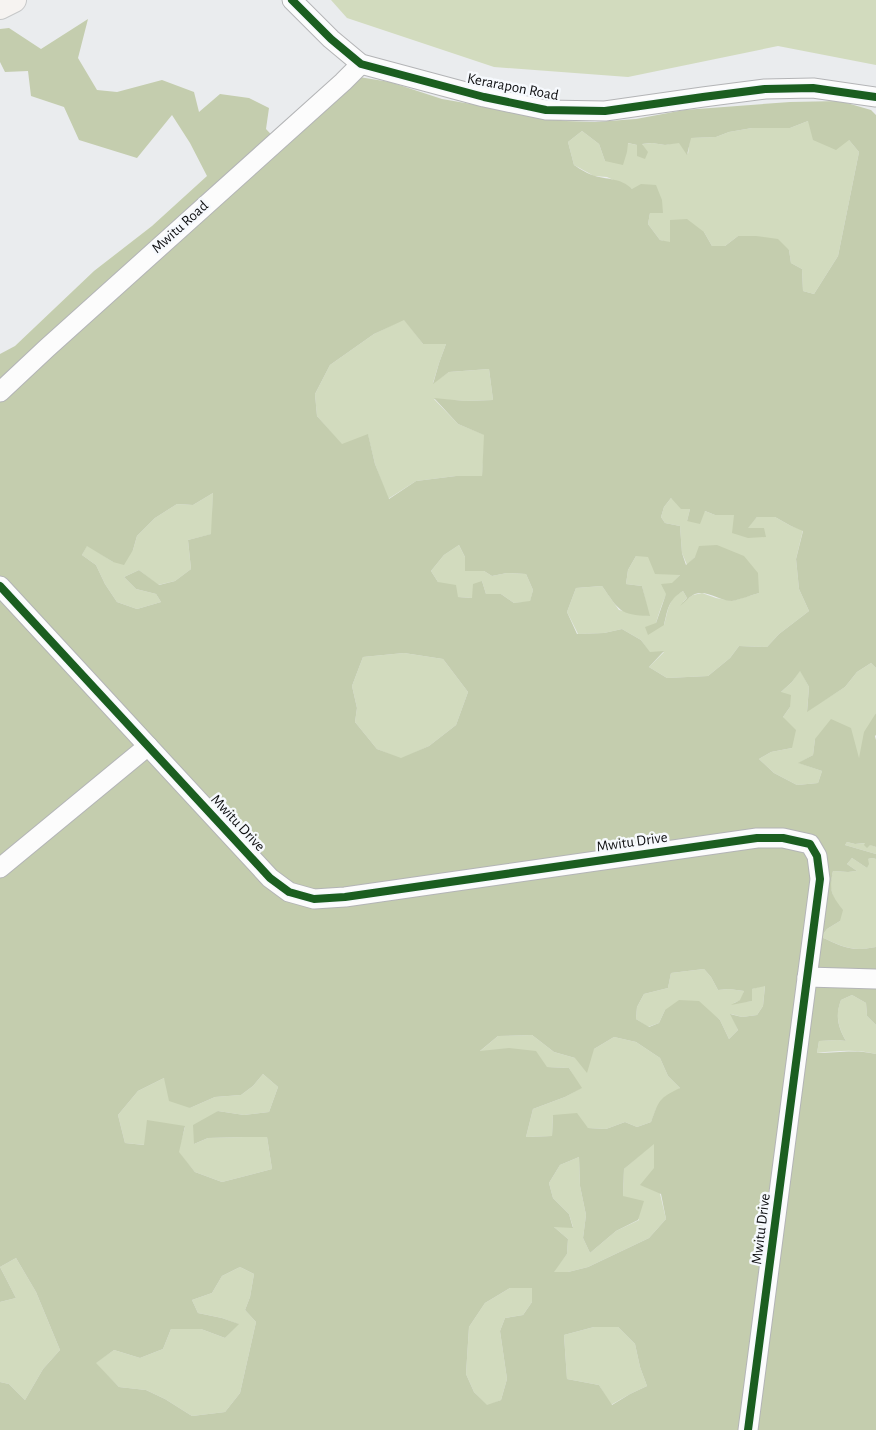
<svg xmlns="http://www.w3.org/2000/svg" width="876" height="1430" font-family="'Alegreya Sans',sans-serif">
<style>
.green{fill:#d2dbbe}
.forest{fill:#c4cdae;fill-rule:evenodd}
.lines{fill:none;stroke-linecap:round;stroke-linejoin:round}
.minor-casing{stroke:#b3b4b6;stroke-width:21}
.major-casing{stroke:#c7c8c9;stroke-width:26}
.minor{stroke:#fcfcfc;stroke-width:19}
.major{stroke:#f6f3f1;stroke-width:24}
.cycleway-casing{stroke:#f6f9fd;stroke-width:11}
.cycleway{stroke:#1b5e20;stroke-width:8}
.labels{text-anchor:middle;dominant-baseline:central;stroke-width:5;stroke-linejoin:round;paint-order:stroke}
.street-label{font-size:15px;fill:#0d0e10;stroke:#f6f9fd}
</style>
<rect width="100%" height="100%" fill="#eaecee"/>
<g class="green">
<path d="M331,0H876V65L778,46L628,77L494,67L347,18Z"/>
<path d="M808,121L849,140L859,152L838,256L814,294L803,291L802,269L791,263L789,250L738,236L725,246H712L704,232L670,243L660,240L648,224L650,213H663L632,189L607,177L594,176L574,165L568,142L582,131L599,144L605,161L627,152V143L637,145L652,143L665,145L679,142L688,154L690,138L716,137L729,132L752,128H790Z"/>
<path d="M404,319L423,344H446L439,363L433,383L449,372L489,369L493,400L465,401L434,399L458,424L485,435L482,476H456L416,481L388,499L375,464L368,435L342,445L317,416L315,394L330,365L374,334Z"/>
<path d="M213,493L212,534L188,540L191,569L175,581L158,585L139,570L124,577L136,589L156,594L161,602L137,609L117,602L105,584L96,565L82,555L87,545L113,562L133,550L137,536L155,518L177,504L193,505Z"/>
<path d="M671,498L690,509L687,521L705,511L715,515H734L747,528L757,517H775L791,526L803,530L796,559L799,589L809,611L779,634L767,647L739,646L730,658L708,676L667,678L649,667L664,652L650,653L641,640L622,629L604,633L578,634L567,612L576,588L602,586L619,610L649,616L642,586L626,584L628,570L636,556H648L680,575C666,589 662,604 656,623L664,625L668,609L673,597L683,591L687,598L683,602L693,595L702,593L716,598L732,601L759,593L695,557L687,565L682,553L680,526L665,523L661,517L664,507Z"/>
<path d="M459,545L465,557V571H484L492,576L507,573L526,574L533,590L530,602L514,603L501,594H486L482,581L472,598L458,597L438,582L431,571L444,555Z"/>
<path d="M404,653L443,659L468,692L456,725L429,746L401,759L377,749L355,722L357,708L352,686L363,657Z"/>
<path d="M871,663L876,668V713L859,759L815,739L813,755L799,763L822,771L818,783L797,785L774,773L759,759L771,752L792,748L783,717L790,707L780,693L792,682L800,670L809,687L807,711L845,687L857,672Z"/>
<path d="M847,842L855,844L866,843L876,847V854L845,845Z"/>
<path d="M852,858L867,868L868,859L872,858L876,859V947C851,952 844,947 821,937L827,929L840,921L830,885L833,871L848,872L857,871L847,864Z"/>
<path d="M704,969L711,977L718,990L729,989L744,991L741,1000L734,1003L752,1001V989L765,985L763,1006L757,1015L742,1017L731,1014L738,1030L729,1039L720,1020L710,1012L665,1010L659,1023L648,1027L636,1019L637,1007L644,994L668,988L671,973Z"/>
<path d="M852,995L866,1003L867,1016L876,1025V1054C856,1049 837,1051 817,1053L819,1041L838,1040L846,1041C838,1027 835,1015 841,1000Z"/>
<path d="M532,1035L554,1052L575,1058L594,1049L614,1037L636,1042L660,1058L668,1076L680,1088L656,1109L651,1122L637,1127L625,1122L606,1129L588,1128L553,1115L552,1136L526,1137L533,1109L565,1097L581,1088L569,1068L547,1067L479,1052L498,1036Z"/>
<path d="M263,1074L278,1087L269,1112L244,1115L218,1111L194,1144L208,1138L245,1137H267L272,1169L222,1182L195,1172L178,1152L185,1127L145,1145L125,1143L118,1115L138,1091L164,1078L190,1108L215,1097L241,1095L253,1086Z"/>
<path d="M654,1143V1168L666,1219L649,1238L588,1267L568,1272H553L567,1254L568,1239L554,1227H573L569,1214L553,1198L549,1183L560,1165L579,1157L580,1186L586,1215L583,1238L590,1253L616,1231L639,1220L623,1196L624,1169Z"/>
<path d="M16,1258L36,1292L60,1350L43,1369L25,1400L9,1384L0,1382V1302L16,1298L0,1267Z"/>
<path d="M240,1267L254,1274L250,1297L245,1310L256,1322L240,1393L225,1412L192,1416L165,1399L146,1390L119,1387L95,1363L114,1350L140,1358L163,1349L171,1329H201L225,1338L238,1324L222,1318L198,1313L192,1300L212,1293L222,1276Z"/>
<path d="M510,1288H533L532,1302L523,1315L505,1318L500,1331L507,1379L501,1400L487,1406L474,1392L466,1374L469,1327L485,1303Z"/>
<path d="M594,1327H618L635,1344L640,1367L647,1386L630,1394L611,1405L599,1385L567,1379L564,1335Z"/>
</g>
<path class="forest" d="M88,19L78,58L97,90L117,92L162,80L194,92L199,112L220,94L249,98L269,108L266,129L283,147L359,77L390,82L442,99L512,111L566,121L595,122L636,119L684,110L790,102L840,101L871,110L876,115V668L871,663L857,672L845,687L807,712L809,687L800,671L792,682L781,692L791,695L790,707L783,717L796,730L792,748L771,752L759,759L774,773L797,785L818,783L822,771L798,763L813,755L815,739L831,719L851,728L859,758L864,732L876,713V735L875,736L876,740V847L870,845L867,848L864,845L865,843L855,844L847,842L845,845L876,854V859L872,858L868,859L869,864L867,868L852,858L847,864L857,871L848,872L833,871C829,890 831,895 843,910L840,921L827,929L821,937C844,947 850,952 876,947V1025L867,1016L866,1003L852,995L841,1000C835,1016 838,1027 846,1041L838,1040L819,1041L817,1053C839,1053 853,1049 876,1054V1430H0V1382L9,1384L25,1400L43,1369L60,1350L36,1292L16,1258L0,1267L16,1298L0,1302V354L15,346L94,271L152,226L207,176L190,143L172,115L137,158L79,140L64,107L31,96L28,71L5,72L0,62V29L9,28L41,49ZM808,121L813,140L836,150L849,140L859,152L838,256L814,294L803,291L802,269L791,263L789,250L778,239L756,236H738L725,246H712L704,232L687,219L670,220V242L660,240L648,224L650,213H663L662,200L656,185L641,184L632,189C621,178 610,180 595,176C588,174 580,169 574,165L568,142L582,131L599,144L605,161L623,165L627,152L628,143L637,145V156L645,159L648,152L642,144L652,143L665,145L679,143L687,155L691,138L716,137L729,132L752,128H790ZM404,320L423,344H446L439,363L433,384L449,372L489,369L493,400L465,401L434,398L458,424L484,435L482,476H456L416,481L389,499L375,464L368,434L342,444L317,416L315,394L330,365L374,334ZM213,493L211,534L188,540L191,569L175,581L159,585L139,570L124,577L136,589L156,594L161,602L137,609L117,602L105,584L96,565L82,555L87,546L113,562L124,565L133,550L137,536L155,518L177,504L193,505ZM671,498L681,509H690L687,521L700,524L705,511L715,515H734L732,533L748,538L766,537L764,528H748L757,517H775L791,526L803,531L796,559L799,589L809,611L779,634L767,647L739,646L730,658L708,676L667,678L649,667L664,651L650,652L641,640L622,629L604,633L577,634L567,612L576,588L602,586C619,610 619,615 650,616L642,586L626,584L628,570L636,556L648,557L655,574L680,575L672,583L661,584L666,594L656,623L645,627L648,635L664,625C668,609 668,600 683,591L687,598L680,606C684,603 688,598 693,595C705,588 719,601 732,601C739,600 751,595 759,593L758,573L744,556L717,545L699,546L695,557L686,565L682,553L680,526L665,523L661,517L664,507ZM459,545L465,557V571H484L492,576L507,573L526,574L533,590L530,601L514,603L501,594H486L482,581L473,584L472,598L458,597L456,585L438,582L431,571L444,555ZM404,653L443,659L468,692L456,725L429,746L401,758L377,749L355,722L357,708L352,686L363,657ZM704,969L711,977L718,990L729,989L744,991L740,1000L731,1005L752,1001V989L765,986L763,1006L757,1015L742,1017L730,1014L738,1030L729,1039L720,1020L699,1001L679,1000L665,1010L659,1023L649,1027L636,1019L637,1007L644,994L668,988L671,973ZM532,1035L554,1052L575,1058L587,1073L594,1049L614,1037L636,1042L660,1058L668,1076L680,1088C659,1098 659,1100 651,1122L637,1127L625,1122L606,1129L588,1128L577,1113L553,1115L552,1136L526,1137L533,1109L565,1097L582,1088L569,1068L547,1067L536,1051L509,1048L480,1051L498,1036ZM263,1074L278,1087L269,1112L244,1115L218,1111L193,1125L194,1144L208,1138L245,1137H267L272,1169L222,1182L195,1172L179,1152L185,1126L147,1120L144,1145L125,1143L118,1115L138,1091L164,1078L169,1101L190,1108L215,1097L241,1095L253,1086ZM654,1144V1168L640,1185L661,1194L666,1219L649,1238L588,1267L568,1272H554L567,1254L568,1239L554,1227L573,1228L569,1214L553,1198L549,1183L560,1165L579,1157L580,1186L586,1215L583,1238L590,1253L616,1231L638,1220L644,1201L623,1196L624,1169ZM240,1267L254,1274L250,1297L245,1310L256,1322L240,1393L225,1412L192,1416L165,1399L146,1390L119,1387L96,1363L114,1350L140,1358L163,1349L171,1329H201L225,1338L239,1324L222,1318L198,1313L192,1300L212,1293L222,1276ZM510,1288H532V1302L523,1315L505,1318L500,1331L507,1379L501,1400L487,1405L474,1392L466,1374L469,1327L485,1303ZM594,1327H618L635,1344L640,1367L647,1386L630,1394L612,1405L599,1385L567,1379L564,1335Z"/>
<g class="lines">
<defs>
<g id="minor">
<path d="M292,0L331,39L361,64L484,97L546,110L605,111L703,97L765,89L813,88L876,97"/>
<path d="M0,392L47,348L343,82L361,64"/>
<path d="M0,586L270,878L289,892L314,899L345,897L757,838H783L810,844L817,856L820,879L748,1430"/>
<path d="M0,868L148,746"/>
<path d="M807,977L876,979"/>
</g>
<path id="major" d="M0,7L14,0"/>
</defs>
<use href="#minor" class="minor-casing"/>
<use href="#major" class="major-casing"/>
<use href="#minor" class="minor"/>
<use href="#major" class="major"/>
<defs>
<g id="cycleway">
<path d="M292,0L331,39L361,64L484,97L546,110L605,111L703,97L765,89L813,88L876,97"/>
<path d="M0,586L270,878L289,892L314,899L345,897L757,838H783L810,844L817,856L820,879L748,1430"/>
</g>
</defs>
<use href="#cycleway" class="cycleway-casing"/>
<use href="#cycleway" class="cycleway"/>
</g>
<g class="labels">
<g class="street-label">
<text transform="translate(513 87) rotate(11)">Kerarapon Road</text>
<text transform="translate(180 227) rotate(-42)">Mwitu Road</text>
<text transform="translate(238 823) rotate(47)">Mwitu Drive</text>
<text transform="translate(632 842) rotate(-8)">Mwitu Drive</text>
<text transform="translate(761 1229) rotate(-83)">Mwitu Drive</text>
</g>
</g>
</svg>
